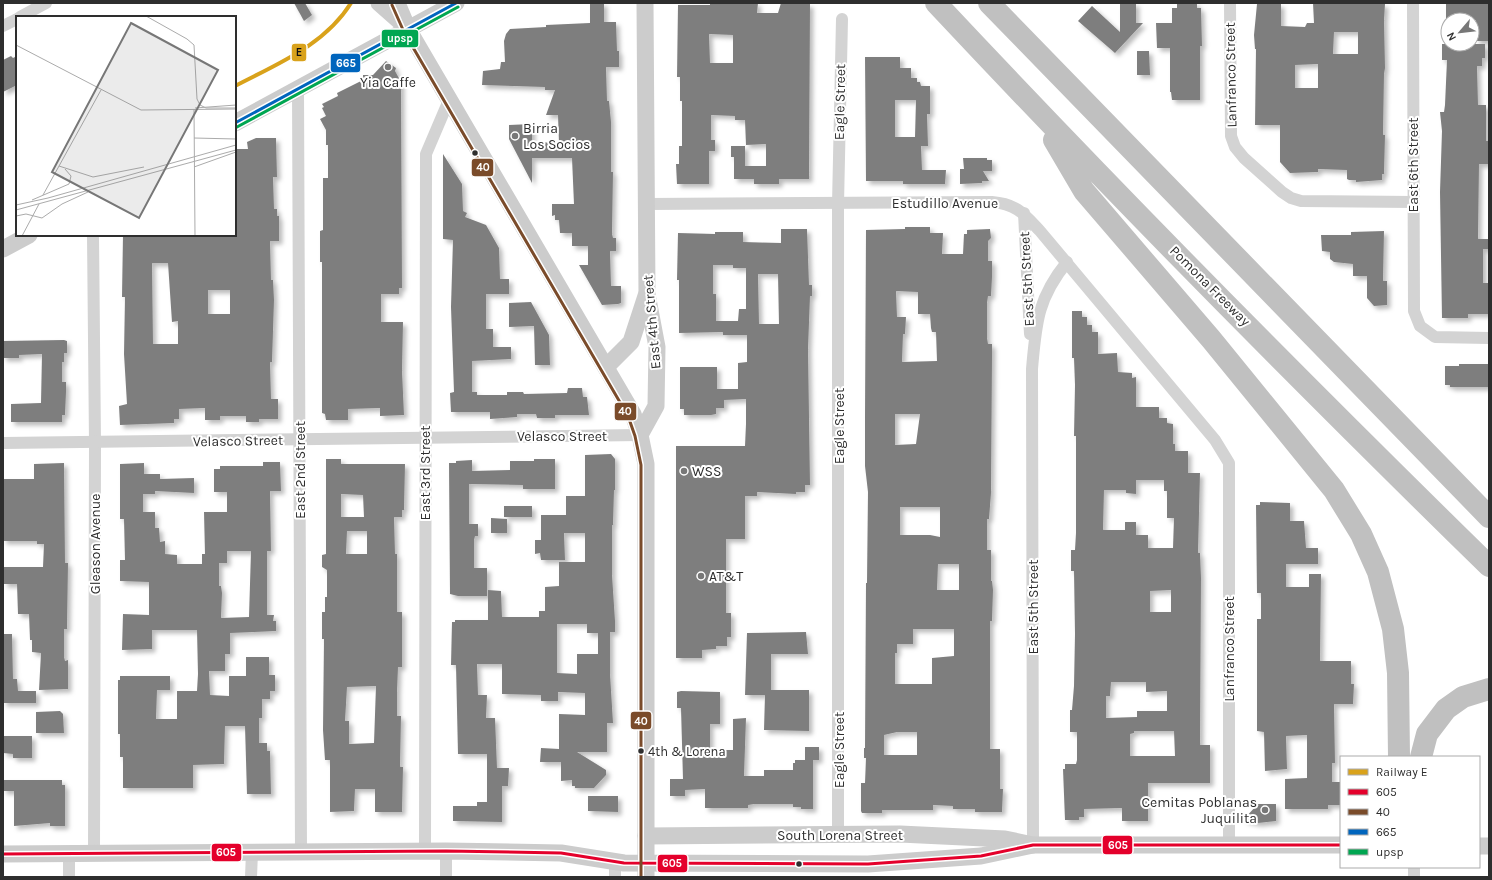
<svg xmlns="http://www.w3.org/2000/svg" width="1492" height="880" font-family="Karla,sans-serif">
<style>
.building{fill:#7e7e7e;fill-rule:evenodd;filter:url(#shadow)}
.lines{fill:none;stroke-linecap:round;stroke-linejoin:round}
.street{stroke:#d3d3d3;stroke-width:12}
.secondary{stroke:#ccc;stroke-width:17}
.highway{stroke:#c0c0c0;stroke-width:22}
.bus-1-casing{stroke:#fff;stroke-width:6}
.bus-2-casing{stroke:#fff;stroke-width:6}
.bus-3-casing{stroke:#fff;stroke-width:6}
.bus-4-casing{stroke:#fff;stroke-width:6}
.bus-1{stroke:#e4002b;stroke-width:3}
.bus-2{stroke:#7a4b2a;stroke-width:3}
.bus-3{stroke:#0065bd;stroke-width:3}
.bus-4{stroke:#00a651;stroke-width:3}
.rail-1-casing{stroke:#fff;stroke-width:7}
.rail-1{stroke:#d9a21b;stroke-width:4}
.poi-dot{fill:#777;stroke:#fff;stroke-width:1.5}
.bus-dot{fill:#2e2e2e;stroke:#fff;stroke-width:1.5}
.labels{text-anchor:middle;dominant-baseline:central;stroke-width:4;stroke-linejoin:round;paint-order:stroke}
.bus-label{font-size:13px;fill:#2e2e2e;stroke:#fff;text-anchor:start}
.street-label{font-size:14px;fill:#2e2e2e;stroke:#fff}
.poi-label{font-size:14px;fill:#2e2e2e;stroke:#fff;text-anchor:start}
.inset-road{fill:none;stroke:#ababab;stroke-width:1}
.view{fill:#777;fill-opacity:0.15;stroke:#777;stroke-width:2}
.inset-edge{fill:none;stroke:#2e2e2e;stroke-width:2}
.line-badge{stroke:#fff;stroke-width:1.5}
.badge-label{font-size:11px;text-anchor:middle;font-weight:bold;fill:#fff}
.pale-badge-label{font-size:11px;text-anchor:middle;font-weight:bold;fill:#111}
</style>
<defs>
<filter id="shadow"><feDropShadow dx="3.5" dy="3.5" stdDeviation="2" flood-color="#0004"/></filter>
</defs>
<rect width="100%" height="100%" fill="#fff"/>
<g class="building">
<path d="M294,3H305L312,15L304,21Z"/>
<path d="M590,3H604V22H616L617,51H619V67H606L607,101H609L611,122V172H613L612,234L613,238H616V251H610L611,286H621V303L618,304L602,305L579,265H588V246H572V233H560L559,220H555V215L552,216V204H574L572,158H532V183L509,139V125L532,124V142L559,143L558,115H546L555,90H545V87L482,85L483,71L500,69L501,62H505L504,41L506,34L510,29L546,27V25L590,23Z"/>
<path d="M710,3H758L757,13H778L781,3L810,4L809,179H779V184H754V179H734V157H731V146H745V166H766V144L746,145L745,120H735V116L711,115V140H715V151H709V184H677L676,164H679V146H682V101H680V77H677L678,5H710ZM709,34L733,35V63H710Z"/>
<path d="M1120,3H1136V23H1143L1115,53L1078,21L1092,6L1120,32Z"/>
<path d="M1177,3H1197V8H1201L1202,46H1200V100H1172L1171,92H1170V48H1157L1156,23H1172V8H1177Z"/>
<path d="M1313,3L1385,4L1384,20L1385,68L1384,74L1383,135H1385L1384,174H1382V180L1356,182V180H1349L1347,179V170L1318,169V172L1290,173L1280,162V125H1255L1256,49H1255L1254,35L1257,4H1281V26L1305,27L1307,23H1314ZM1334,32H1358V54H1333ZM1318,64V88H1295V65Z"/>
<path d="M1446,3H1489V41H1476V20H1446Z"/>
<path d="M1442,44H1485V58H1482V66H1477L1478,105H1486V141H1489V164H1479L1478,239H1489V249H1483V283H1489V314H1468V318H1442L1440,192L1442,131L1440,112H1444L1445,105L1447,60H1442Z"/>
<path d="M1137,51H1149L1150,75H1137Z"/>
<path d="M11,56L13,58L17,56V85L3,92V60Z"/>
<path d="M865,57H900V68H911V78H917V82H920L921,86H930V114H927L928,146H921L922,170H946L945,184H903V181H866ZM895,100H916L915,137H895Z"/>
<path d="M386,61L396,68L395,71L401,82L402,288H399V294H381V322H403L402,371L404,415L380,416V408L348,409V420H326L325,414L322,413V262H320V231L323,230V178H328V145H326V130L320,119L326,116L322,108L324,107L322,104L338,96L337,93L363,80V75H373Z"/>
<path d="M256,138H276L277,177H273L274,209H277V216H279V241H270L271,280H273L274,300L272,362H270L271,399H278V419H259V422H246V416H220V420H205V408L179,409V419H174V423L120,425L119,406L127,404L124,354L125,297H122L123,235H235V149H248L247,142ZM152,263H168L172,322L178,321V344H153ZM208,290H230V314H208Z"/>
<path d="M443,154L462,184L463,211L467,213L465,217L486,225L499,248L500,279H509V294H486V329H493V347H511V359L472,361V392H477V395H507V392H523L524,394L567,393L568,388H582L583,397H587L589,415H555V418H537L536,414H517V417L490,419V412H451L450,393L454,392L451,307L453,240L443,239Z"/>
<path d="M963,158H987V160H992V171H983L989,181H982V183L960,184V169H964Z"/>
<path d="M905,227H930V233H943L942,254H963L964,234H967V230L990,229L991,238L988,241V261H992V277L991,296H988L987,303V338L988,344H992V357L991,493L989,519H987V550H991V581H992L993,590L992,621H990V749H1000V789H1003L1002,812H975V809H953V806L933,805V810H882V813H862L861,811V783H865L866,758H864V748H865L866,583H867L868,492L865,466V418L866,230L905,229ZM896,291L918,292V314H930L931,328L932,332H936L937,361L902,362L903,334H905L906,317H897ZM895,414H920L916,444L895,445ZM900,507H940V537L930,535H900ZM938,564H959V590H937ZM913,629H954V656L932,658V684H895V653H897V644H913ZM897,732H917V755H884V735Z"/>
<path d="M781,229H807L809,285H812V296H810L808,349L810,485H805V492H796V494L757,492V496H745V539H726V613H731V637H727V646H716V649L702,650V658H676V446H745L746,424V399L724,400V408H716V414L711,415H684V409H680V367H717V389H738V363L747,362V335H723V332L679,333V280H677L678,233L715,234V232H743V242L781,243ZM713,265H733V268H746V309H739L738,321H716V294H713ZM758,274H778L779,324H759Z"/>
<path d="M1384,231L1383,281H1387V305L1374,306L1367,298V276H1353V264L1334,262L1330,259V252L1322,251L1321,235H1351V232Z"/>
<path d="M531,302L549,335L550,365H535L534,326L509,327V303Z"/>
<path d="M1072,311H1082V317H1087V325H1092V332H1098V354L1117,353L1118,372L1132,373V378L1136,377V407H1159V418H1167V423L1173,424V444H1175V451H1188V473H1200L1198,553H1200L1201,578L1200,745H1210V783H1148V821H1122V808L1084,809V817H1079V820H1065L1063,769H1065V764H1076L1077,760V732H1070V710H1072L1074,686L1075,634L1074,571H1071V550H1075L1076,533V436H1074L1075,385L1074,358H1072ZM1136,480H1164V491H1167V518H1174L1173,548H1148V535H1136V522H1125V530H1103L1104,490H1126V493L1136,494ZM1171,590V612H1150V591ZM1111,682H1146V692L1167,691V711H1137V717L1106,718V696H1110ZM1134,731H1174L1175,756H1130V734L1134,733Z"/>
<path d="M64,340L67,341V353H64V362H62V382H66V392L65,415H62V422H11V404L41,403L42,354L19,355V358H3V341Z"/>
<path d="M1459,364H1489V387H1450V385H1445V366H1459Z"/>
<path d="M611,454L615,459V490H614L613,525H612V575L615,621V632H610V674L613,723H607V752H577L606,770V775L594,788H575V786H572V780L561,781V762H540L541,748L559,749V714L585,715V693L558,692V701H541V695L502,694V664H477L478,695H487L486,718H495L497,768H509L508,786H502V822L453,821V806H477V802H487V754H458L456,665H451L452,622H455V620H488V590L501,591L502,617H539V611H545V587L559,586V562H585V533H564L565,560H541L540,553L535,554V540H541V515H566V496H585V455ZM557,624H587V633H598V654H577V674L557,673Z"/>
<path d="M326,459H341V464H405L404,510H402V517H394L395,554H397V612H402V667H398L397,692V716H401L400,767H403L402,812H375V789H355L354,811L330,812V760H325L323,730L324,639H322V612H325V597H327V570L322,567V555L326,554ZM341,494L363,495L364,517H341ZM347,531H367V554H346ZM376,686L374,743L349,744V721H345L347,687Z"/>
<path d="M534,459H555V489H523V485L469,484V524H478V536H475L474,540V568H487V596H458L450,594L449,463H456V461L472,460V471L510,470V461H534Z"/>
<path d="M263,462H280L281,491H270L271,551H267V615H274L273,621H276V631L230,633V654H225V671H209L210,695L229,696V676H246V657H269V675H275V691H270V699H262V718H259V743H267V751H270L271,794H247L245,726H225L224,764L193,765V788H123V757H120V734H118V680H120V676H170V690H157L156,719H177V691H197L198,674L197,630H152V649L122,650L123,614L149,615V582L120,581V560H125L124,519H120V464L144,463V474H160V479L194,478V493L155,491V494H143V512H155V528H159L160,542L165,541V554L177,555V564H202V554H205L204,512H227V492H214V469H220V466H263ZM227,551H251L249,617L221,618L222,593L221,586H219V563H227Z"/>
<path d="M64,463L65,563H68L67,629H64V657L65,661L68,660V689L39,690L41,653L32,652V640H30L29,614H18L17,584H4V567H43L44,544H37V541H3V479H34V464Z"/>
<path d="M1260,502L1290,503V521H1304L1306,548H1318V564H1286V587H1309V574H1321L1320,661H1351V684H1354L1353,704H1334L1335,763H1332V782H1341V805H1328V809H1285V779L1307,778V735L1286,736L1287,769L1265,771L1264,732L1257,731V619H1261V593H1257L1256,505H1260Z"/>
<rect x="504" y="506" width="28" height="11"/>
<path d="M491,518L507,519V533H491Z"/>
<path d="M806,632L808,654H771V690H809V731L764,730L765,695H745L747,633Z"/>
<path d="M3,634H12L13,679H17L18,691H36V703H3Z"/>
<path d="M681,691L720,692V724H710V750H733V719L746,718L744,776H764V770H793V763H795V760H813V809H801V807H793V804H754L748,805V808H705V789L685,790V796H670V779H683L681,708H677V692Z"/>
<path d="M60,711L63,714L64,733H36V712Z"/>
<path d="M3,736H32V758H13V754L3,753Z"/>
<rect x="805" y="747" width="14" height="13"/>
<path d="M3,780H62V785H65V826H50V823L14,826V791H3Z"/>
<path d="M588,796H618V812L588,811Z"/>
<path d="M1258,804H1276V821L1258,823L1243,820Z"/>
</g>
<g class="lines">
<g class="street">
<path d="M1230,3L1231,136L1235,147L1244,158L1282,192L1291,198L1301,201L1413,202"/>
<path d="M1413,3L1414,311L1420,326L1435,337L1489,338"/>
<path d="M20,17L46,3"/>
<path d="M3,26L17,19"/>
<path d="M298,89L301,852"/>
<path d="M647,204L992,202C1017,204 1024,214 1040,231L1215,440L1229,463V845"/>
<path d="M1024,213L1030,334"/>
<path d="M93,235L95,443L94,853"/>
<path d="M3,443L640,435"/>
<path d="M838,834V204L842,19"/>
<path d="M1033,845L1032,369C1036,324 1037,299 1067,262"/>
<path d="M425,851L426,154L449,100"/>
<path d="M69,877V853"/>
<path d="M251,877L252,852"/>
<path d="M446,877V851"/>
<path d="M615,877V862"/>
<path d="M1414,877V867"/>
</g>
<g class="secondary">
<path d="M379,3L405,26"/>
<path d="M397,3L408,29L633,414L640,435L646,464V877"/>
<path d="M235,123L456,3"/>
<path d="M3,249L29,235"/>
<path d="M606,367L631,342L646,296"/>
<path d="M640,435L656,406L657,347L647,294L645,3"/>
<path d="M646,836L900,834L1005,839L1033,845H1341"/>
<path d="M1479,846H1489"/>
<path d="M3,854L446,851L561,853L624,863L868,864L981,856L1033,845"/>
</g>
<g class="highway">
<path d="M936,3C1116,195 1301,382 1489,566"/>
<path d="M989,3L1489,517"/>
<path d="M1054,140L1084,191L1211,339L1334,490L1361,534L1378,572L1393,629L1398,673L1399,757"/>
<path d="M1421,757L1427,734L1446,709L1463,697L1489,689"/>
</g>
<defs>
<path id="bus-1" d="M3,854L446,851L561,853L624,863L868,864L981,856L1033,845H1341"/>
<path id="bus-2" d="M392,5L404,32L628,416L635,436L641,465V877"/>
<path id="bus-3" d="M235,123L456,3"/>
<path id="bus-4" d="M237,127L458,7"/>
</defs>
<use href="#bus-1" class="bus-1-casing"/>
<use href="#bus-2" class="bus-2-casing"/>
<use href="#bus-3" class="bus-3-casing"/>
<use href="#bus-4" class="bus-4-casing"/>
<use href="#bus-1" class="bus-1"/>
<use href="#bus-2" class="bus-2"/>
<use href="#bus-3" class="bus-3"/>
<use href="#bus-4" class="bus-4"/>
<defs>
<path id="rail-1" d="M235,86C277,64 325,45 351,3"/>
</defs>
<use href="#rail-1" class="rail-1-casing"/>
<use href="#rail-1" class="rail-1"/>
</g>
<g class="poi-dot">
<circle cx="388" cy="67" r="4"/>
<circle cx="515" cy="136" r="4"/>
<circle cx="684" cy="471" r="4"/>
<circle cx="701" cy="576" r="4"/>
<circle cx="1265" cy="810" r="4"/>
</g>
<g class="bus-dot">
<circle cx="475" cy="153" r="3.5"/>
<circle cx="641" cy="751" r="3.5"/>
<circle cx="799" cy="864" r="3.5"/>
</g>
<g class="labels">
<g class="bus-label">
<text x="648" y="751">4th &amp; Lorena</text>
</g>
<g class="street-label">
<text transform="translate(1231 75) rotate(-91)">Lanfranco Street</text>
<text transform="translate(840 102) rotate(-89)">Eagle Street</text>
<text transform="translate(1413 165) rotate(-90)">East 6th Street</text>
<text x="945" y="203">Estudillo Avenue</text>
<text transform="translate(1027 279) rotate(-93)">East 5th Street</text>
<text transform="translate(1210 286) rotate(45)">Pomona Freeway</text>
<text transform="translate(652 322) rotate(-95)">East 4th Street</text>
<text transform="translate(839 426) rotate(-90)">Eagle Street</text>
<text x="562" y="436">Velasco Street</text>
<text transform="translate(238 441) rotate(-1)">Velasco Street</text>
<text transform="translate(300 470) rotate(-90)">East 2nd Street</text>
<text transform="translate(425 473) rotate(-90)">East 3rd Street</text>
<text transform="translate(95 544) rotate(-90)">Gleason Avenue</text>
<text transform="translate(1033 607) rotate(-90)">East 5th Street</text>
<text transform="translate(1229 649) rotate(-90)">Lanfranco Street</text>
<text transform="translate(839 750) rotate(-90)">Eagle Street</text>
<text x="840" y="835">South Lorena Street</text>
</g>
<g class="poi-label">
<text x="388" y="82" text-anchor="middle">Yia Caffe</text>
<text x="523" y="128">Birria<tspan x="523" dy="16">Los Socios</tspan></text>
<text x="692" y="471">WSS</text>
<text x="709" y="576">AT&amp;T</text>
<text x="1257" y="802" text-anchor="end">Cemitas Poblanas<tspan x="1257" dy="16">Juquilita</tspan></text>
</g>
</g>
<g transform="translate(16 16)">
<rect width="220" height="220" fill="#fff"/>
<path class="inset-road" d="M130,0L171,23L178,29L181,83L184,89L190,92H220M0,29L125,94L220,93M179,92L220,89M178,93L179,220M178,122L220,123M43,150L77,161L128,151M178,151L220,136M27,179L85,74M16,184L53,168L55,160L49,153M0,189L32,182L220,129M0,194L220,134M0,200L10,198L26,202L46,188L72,176M6,220L23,188"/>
<path class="view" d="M115,7L202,54L123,202L36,156Z"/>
<rect width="220" height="220" class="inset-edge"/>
</g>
<g class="line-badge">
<rect x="381" y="29" width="38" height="19" rx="4" fill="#00a651"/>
<rect x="291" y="43" width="16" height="19" rx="4" fill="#d9a21b"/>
<rect x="330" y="53" width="31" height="20" rx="4" fill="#0065bd"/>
<rect x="471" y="158" width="23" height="19" rx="4" fill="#7a4b2a"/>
<rect x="614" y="402" width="23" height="19" rx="4" fill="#7a4b2a"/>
<rect x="630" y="711" width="22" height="19" rx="4" fill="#7a4b2a"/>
<rect x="1102" y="835" width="31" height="20" rx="4" fill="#e4002b"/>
<rect x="211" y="843" width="31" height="19" rx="4" fill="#e4002b"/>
<rect x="657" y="854" width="31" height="19" rx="4" fill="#e4002b"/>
</g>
<g class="badge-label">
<text x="400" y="42">upsp</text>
<text x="346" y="67">665</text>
<text x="483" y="171">40</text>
<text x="625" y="415">40</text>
<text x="641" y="725">40</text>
<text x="1118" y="849">605</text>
<text x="226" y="856">605</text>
<text x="672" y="867">605</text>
</g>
<g class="pale-badge-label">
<text x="299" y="56">E</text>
</g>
<rect width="1492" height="880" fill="none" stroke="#2e2e2e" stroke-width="8"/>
<rect x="1340" y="756" width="140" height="112" fill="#ffffff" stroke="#ababab"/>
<rect x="1348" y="769" width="20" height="6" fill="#d9a21b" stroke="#ababab"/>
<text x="1376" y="776" font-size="12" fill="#2e2e2e">Railway E</text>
<rect x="1348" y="789" width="20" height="6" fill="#e4002b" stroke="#ababab"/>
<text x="1376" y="796" font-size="12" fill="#2e2e2e">605</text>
<rect x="1348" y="809" width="20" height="6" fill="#7a4b2a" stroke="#ababab"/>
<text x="1376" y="816" font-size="12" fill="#2e2e2e">40</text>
<rect x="1348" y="829" width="20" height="6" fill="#0065bd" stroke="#ababab"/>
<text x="1376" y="836" font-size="12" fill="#2e2e2e">665</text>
<rect x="1348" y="849" width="20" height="6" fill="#00a651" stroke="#ababab"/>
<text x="1376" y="856" font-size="12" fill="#2e2e2e">upsp</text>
<g transform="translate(1460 32) rotate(242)"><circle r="19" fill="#ffffff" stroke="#ababab"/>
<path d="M0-3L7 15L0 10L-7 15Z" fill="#777777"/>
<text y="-6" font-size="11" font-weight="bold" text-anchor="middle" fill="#2e2e2e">N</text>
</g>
</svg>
